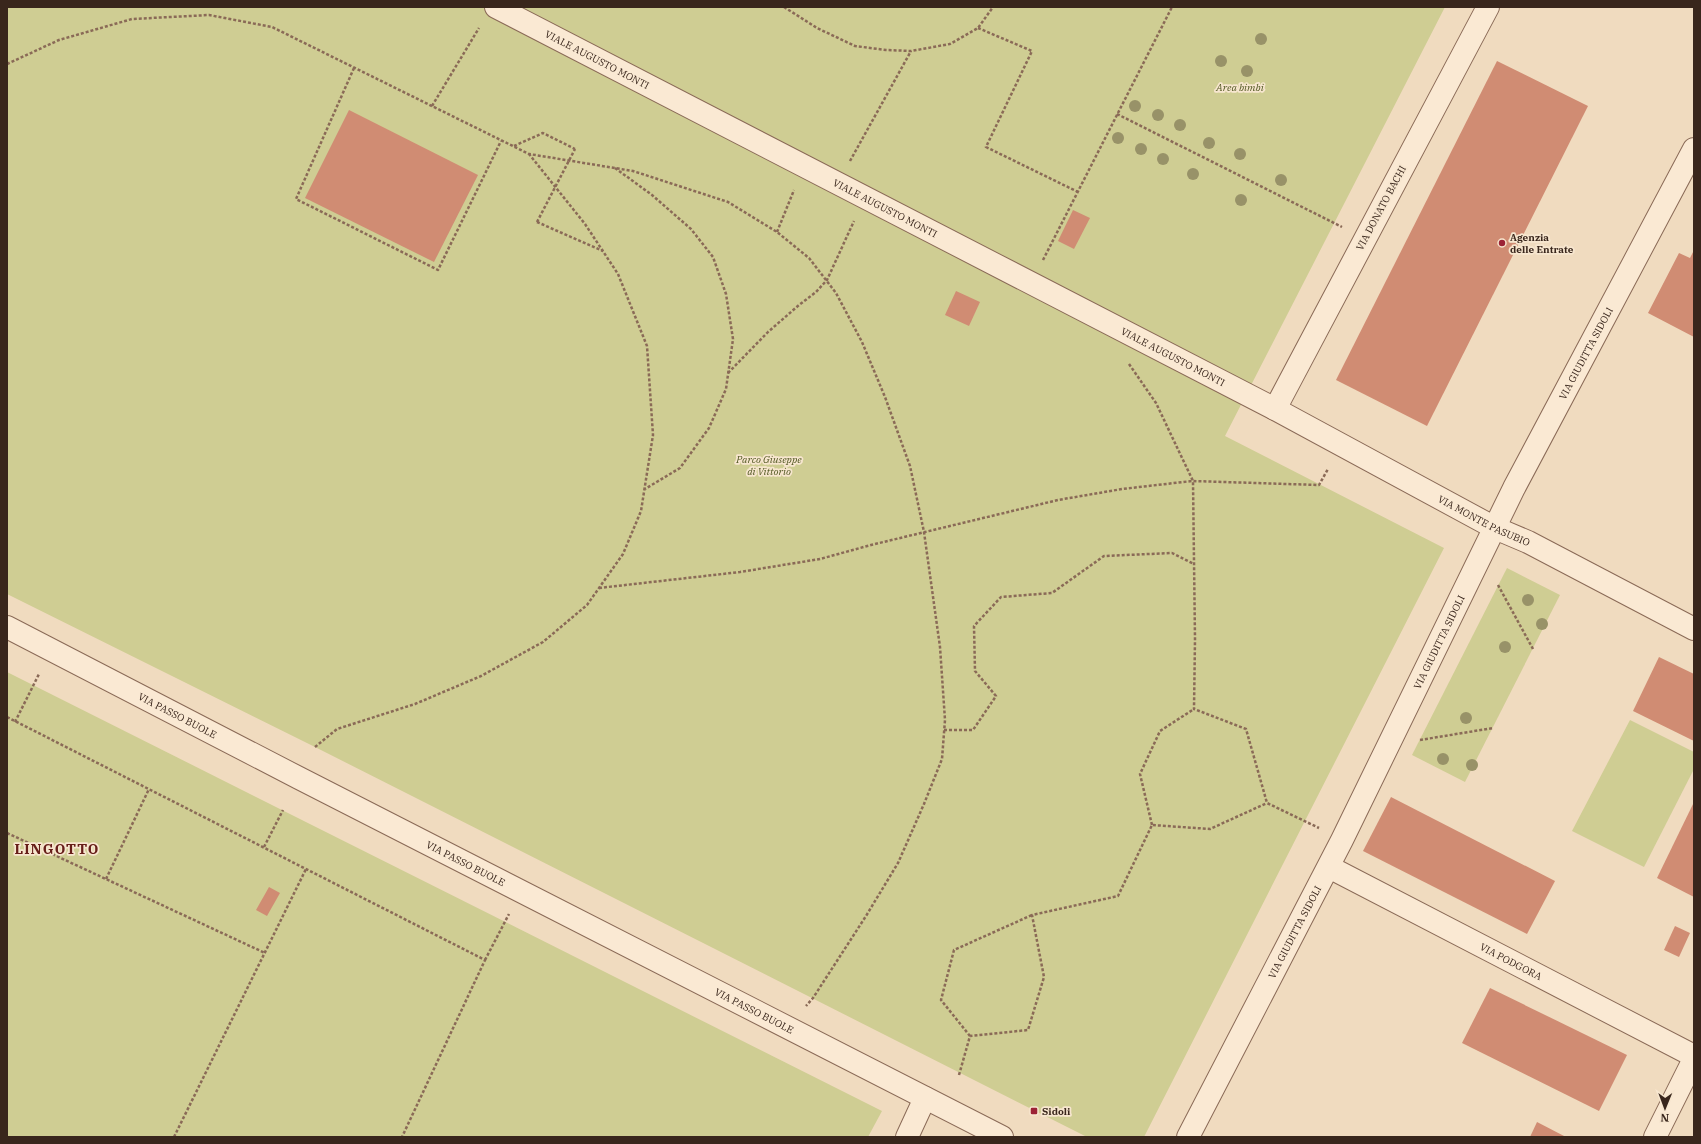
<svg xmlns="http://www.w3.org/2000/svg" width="1701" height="1144" font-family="'IBM Plex Serif',serif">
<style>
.green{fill:#cfcd93}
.building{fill:#d08c73}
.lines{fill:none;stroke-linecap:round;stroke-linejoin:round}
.pedestrian-casing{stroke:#8a6a57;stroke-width:24}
.minor-casing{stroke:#8a6a57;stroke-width:24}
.tertiary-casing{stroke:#8a6a57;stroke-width:24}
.path{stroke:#8a6a57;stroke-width:2.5;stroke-dasharray:3 2;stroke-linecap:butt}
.pedestrian{stroke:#fae9d3;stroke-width:22}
.minor{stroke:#fae9d3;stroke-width:22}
.tertiary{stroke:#fae9d3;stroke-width:22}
.path-bridge{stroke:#8a6a57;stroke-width:2.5;stroke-dasharray:3 2;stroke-linecap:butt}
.tree{fill:#989268}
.poi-dot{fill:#9c2336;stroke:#f7e6cf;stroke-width:1.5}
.labels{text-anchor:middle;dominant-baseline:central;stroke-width:3.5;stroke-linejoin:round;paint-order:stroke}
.street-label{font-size:10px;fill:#39261c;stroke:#f7e6cf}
.park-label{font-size:10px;font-style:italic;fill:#505621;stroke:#f7e6cf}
.poi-label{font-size:10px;font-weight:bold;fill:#39261c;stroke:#f7e6cf;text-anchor:start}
.district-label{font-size:14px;font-weight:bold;letter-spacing:1px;fill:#671e19;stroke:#f7e6cf}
</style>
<rect width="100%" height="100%" fill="#f0dbbf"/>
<g class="green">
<path d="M7,7H1445L1225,436L1444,548L1144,1137H1087L315,747L7,594Z"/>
<path d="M1507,568L1560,595L1465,782L1412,755Z"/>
<path d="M7,672L882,1111L868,1137H7Z"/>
<path d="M1630,720L1694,752V769L1644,867L1572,831Z"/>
</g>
<g class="building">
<path d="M1497,61L1588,106L1427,426L1336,380Z"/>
<path d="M349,110L478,175L434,262L305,198Z"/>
<path d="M1073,210L1090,218L1074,249L1058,241Z"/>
<path d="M1694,250V337L1648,313L1679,253L1690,258Z"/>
<path d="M956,291L980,302L969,326L945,315Z"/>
<path d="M1659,657L1694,674V741L1633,711Z"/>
<path d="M1391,797L1555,881L1527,934L1363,851Z"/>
<path d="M1694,802V897L1657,878Z"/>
<path d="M269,887L280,893L267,916L256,910Z"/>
<path d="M1675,926L1690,933L1679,957L1664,950Z"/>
<path d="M1490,988L1627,1055L1599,1111L1462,1043Z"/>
<path d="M1537,1122L1566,1137H1530Z"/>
</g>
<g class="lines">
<defs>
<g id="pedestrian">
<path id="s1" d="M496,7L1275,409"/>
</g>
<g id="minor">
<path id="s2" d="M1488,7L1275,409L1495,528L1528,542L1694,629"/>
<path id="s3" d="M1329,867L1694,1056"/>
<path d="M907,1137L925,1098"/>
<path id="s4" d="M1188,1137L1342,840L1514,488L1694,149"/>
<path d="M1655,1137L1694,1059"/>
</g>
<g id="tertiary">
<path id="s5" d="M7,627L299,778L1002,1137"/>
</g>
</defs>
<use href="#pedestrian" class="pedestrian-casing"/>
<use href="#minor" class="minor-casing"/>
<use href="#tertiary" class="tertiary-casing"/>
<g class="path">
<path d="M784,7L817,28L855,46L886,50L911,51L950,44L978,28L993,7"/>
<path d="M978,28L1032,51L986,147L1078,192"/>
<path d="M7,64L59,40L132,19L209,15L272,27L529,154L633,171L728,202L777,232L809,258L836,293L862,342L885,397L910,466L924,532L940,647L945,720L942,759L924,804L898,863L866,916L813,998L806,1006"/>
<path d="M354,68L296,199L438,270L501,141"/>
<path d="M432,106L479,28"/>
<path d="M1117,114L1342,227"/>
<path d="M514,146L543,133L575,149"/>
<path d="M850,161L911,51"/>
<path d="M615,168L652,195L691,229L713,257L726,294L733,339L726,389L709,428L680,468L645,489"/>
<path d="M537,222L603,251"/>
<path d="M777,232L794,190"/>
<path d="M1043,260L1172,7"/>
<path d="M1129,364L1156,403L1193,481L1195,639L1194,709L1246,729L1267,803L1319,828"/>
<path d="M728,373L768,332L799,305L816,292L827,280L854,221"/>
<path d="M1498,585L1533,649"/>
<path d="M599,588L740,572L820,559L871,545L1058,500L1122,489L1192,481L1319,485L1328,469"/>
<path d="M7,717L485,960L402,1137"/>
<path d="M15,722L39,674"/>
<path d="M944,730H973L996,696L975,671L974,626L1001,597L1052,593L1104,556L1172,553L1194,564"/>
<path d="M1420,740L1493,728"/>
<path d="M315,747L337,729L415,704L481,676L543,642L587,605L623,554L641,511L653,435L647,346L618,274L585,224L529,154"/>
<path d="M1152,825L1140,774L1160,731L1194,709"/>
<path d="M7,833L265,953"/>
<path d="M264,847L283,810"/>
<path d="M106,879L149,789"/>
<path d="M485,960L509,914"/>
<path d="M970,1036L941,1000L954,950L1032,915"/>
<path d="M959,1075L970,1036L1028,1030L1044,977L1032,915L1118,896L1152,825L1210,829L1267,803"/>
<path d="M174,1137L306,869"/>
</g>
<use href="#pedestrian" class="pedestrian"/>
<use href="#minor" class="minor"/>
<use href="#tertiary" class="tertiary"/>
<path class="path-bridge" d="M537,222L575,149"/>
</g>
<g class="tree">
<circle cx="1261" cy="39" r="6"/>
<circle cx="1221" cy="61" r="6"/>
<circle cx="1247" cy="71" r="6"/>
<circle cx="1135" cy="106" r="6"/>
<circle cx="1158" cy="115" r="6"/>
<circle cx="1180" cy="125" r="6"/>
<circle cx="1118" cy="138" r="6"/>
<circle cx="1209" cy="143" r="6"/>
<circle cx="1141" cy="149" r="6"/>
<circle cx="1240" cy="154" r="6"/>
<circle cx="1163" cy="159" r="6"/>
<circle cx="1193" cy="174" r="6"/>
<circle cx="1281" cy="180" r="6"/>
<circle cx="1241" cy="200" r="6"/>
<circle cx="1528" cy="600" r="6"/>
<circle cx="1542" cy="624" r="6"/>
<circle cx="1505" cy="647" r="6"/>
<circle cx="1466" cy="718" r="6"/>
<circle cx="1443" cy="759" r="6"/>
<circle cx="1472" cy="765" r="6"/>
</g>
<g class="poi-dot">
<circle cx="1502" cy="243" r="4"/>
<rect x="1030" y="1107" width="8" height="8" rx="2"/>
</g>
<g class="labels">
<g class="street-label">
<text stroke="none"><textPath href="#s1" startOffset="114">VIALE AUGUSTO MONTI</textPath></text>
<text stroke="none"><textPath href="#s1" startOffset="438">VIALE AUGUSTO MONTI</textPath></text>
<text transform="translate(1381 208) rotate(-62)">VIA DONATO BACHI</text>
<text stroke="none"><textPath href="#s4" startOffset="879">VIA GIUDITTA SIDOLI</textPath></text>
<text stroke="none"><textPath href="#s1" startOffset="762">VIALE AUGUSTO MONTI</textPath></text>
<text stroke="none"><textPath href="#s2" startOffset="692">VIA MONTE PASUBIO</textPath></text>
<text stroke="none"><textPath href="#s4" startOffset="555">VIA GIUDITTA SIDOLI</textPath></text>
<text stroke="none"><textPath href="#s5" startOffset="192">VIA PASSO BUOLE</textPath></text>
<text stroke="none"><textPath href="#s5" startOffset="516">VIA PASSO BUOLE</textPath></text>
<text stroke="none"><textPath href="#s4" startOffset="231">VIA GIUDITTA SIDOLI</textPath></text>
<text stroke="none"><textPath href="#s3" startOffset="205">VIA PODGORA</textPath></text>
<text stroke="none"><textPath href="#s5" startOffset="840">VIA PASSO BUOLE</textPath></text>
</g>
<g class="park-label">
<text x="1240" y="87">Area bimbi</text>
<text x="769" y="459">Parco Giuseppe<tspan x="769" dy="12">di Vittorio</tspan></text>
</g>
<g class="poi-label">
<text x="1510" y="237">Agenzia<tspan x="1510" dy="12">delle Entrate</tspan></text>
<text x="1042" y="1111">Sidoli</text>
</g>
<g class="district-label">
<text x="57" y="849">LINGOTTO</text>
</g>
</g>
<rect width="1701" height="1144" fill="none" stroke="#39261c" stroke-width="16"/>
<g transform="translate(1665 1108) rotate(181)" stroke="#f7e6cf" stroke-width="3" paint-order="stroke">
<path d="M0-3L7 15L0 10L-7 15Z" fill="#39261c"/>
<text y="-6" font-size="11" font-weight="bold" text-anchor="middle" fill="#39261c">N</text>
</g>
</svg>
